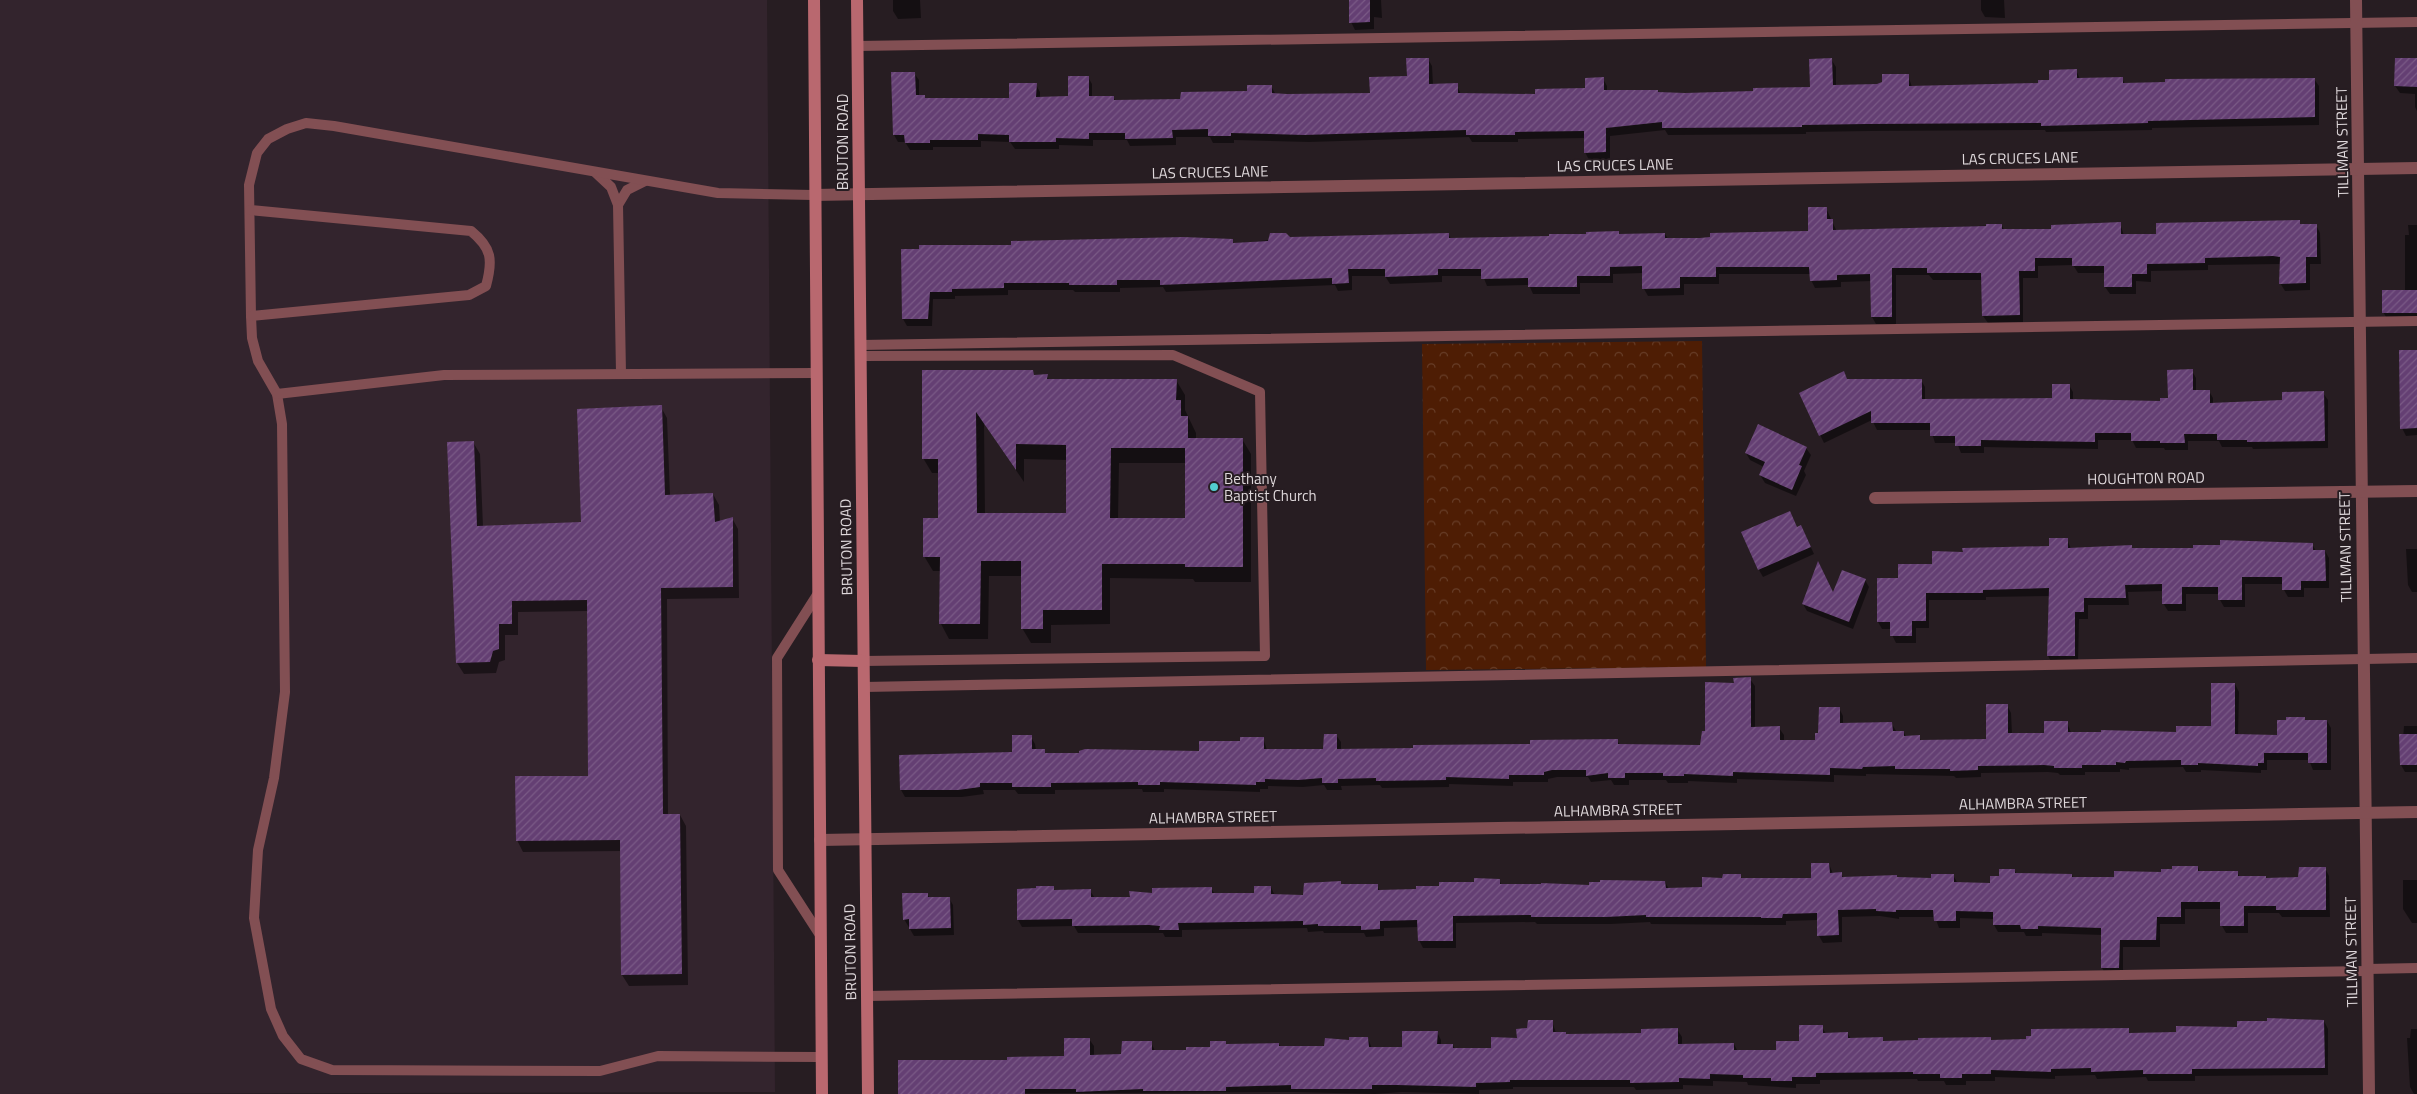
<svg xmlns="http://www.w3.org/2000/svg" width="2417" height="1094" font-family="'Titillium Web',sans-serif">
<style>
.built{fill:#33242d}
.park{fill:url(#park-crowns)}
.shadow{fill:#0007;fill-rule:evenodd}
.building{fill:url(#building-hatch);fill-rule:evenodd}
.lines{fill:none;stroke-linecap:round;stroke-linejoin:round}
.service{stroke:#824f53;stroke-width:10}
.minor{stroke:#824f53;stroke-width:12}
.secondary{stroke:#b9686f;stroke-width:12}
.poi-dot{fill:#52cdcf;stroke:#271d22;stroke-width:2}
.labels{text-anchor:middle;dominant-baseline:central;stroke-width:4;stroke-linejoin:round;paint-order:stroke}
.street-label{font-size:15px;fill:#ded7da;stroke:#271d22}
.poi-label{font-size:15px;fill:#ded7da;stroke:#271d22;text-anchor:start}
</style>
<defs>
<pattern id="park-crowns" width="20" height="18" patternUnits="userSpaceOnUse" patternTransform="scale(1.25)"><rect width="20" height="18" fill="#4e1d04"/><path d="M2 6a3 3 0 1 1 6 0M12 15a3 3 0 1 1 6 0" fill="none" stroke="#673d28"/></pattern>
<pattern id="building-hatch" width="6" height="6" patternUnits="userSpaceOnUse" patternTransform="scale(1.25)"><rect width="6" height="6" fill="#643f73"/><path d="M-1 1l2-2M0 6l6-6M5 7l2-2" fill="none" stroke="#7a5a86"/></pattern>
</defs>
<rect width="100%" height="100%" fill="#271d22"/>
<path class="built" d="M0,0H767L775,1092L0,1094Z"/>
<path class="park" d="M1702,341L1706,667L1426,670L1422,344Z"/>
<g class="shadow">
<path d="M893,0H920L921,18L898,19L893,11Z"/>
<path d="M1351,0H1381L1382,18L1374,17V29L1355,30L1351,22Z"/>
<path d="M1981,0H2004L2005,18L1985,17L1981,10Z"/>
<path d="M1428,59L1432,66L1433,85H1457L1461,95H1536L1586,89L1603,79L1607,86V92L1658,91L1659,93L1685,94L1811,89L1831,59L1836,67V86L1877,85L1908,75L1912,87L2039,84L2076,70L2080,79L2122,78L2125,84L2314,79L2319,86V125L2152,128V130L2046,132L2045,130L1871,131L1806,132V134L1668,135L1665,130L1610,136V159L1589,160L1585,152V138L1518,139V142H1472L1469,137L1309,142L1234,140V143H1213L1210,137H1176V145L1130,146L1127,140H1093V146L1059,145V149H1015L1010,142L981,141V147H933V150H910L905,142H898L894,135L914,73L919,80V96H924L926,100H1010L1036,85L1040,92V98L1069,97L1088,77L1092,84V97H1113L1116,101L1182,100L1248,92L1271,86L1276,95L1371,94L1408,78Z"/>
<path d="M2396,59L2417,61V111L2415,107V94L2400,93L2395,86Z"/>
<path d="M1826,208L1837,232L2002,225L2004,230H2052L2120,223L2124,236L2157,235L2299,221L2301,226L2316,225L2320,233L2321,264H2310V290L2285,291L2280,283L2281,264L2208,265V270L2151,271V282L2136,281V294H2110L2105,287V273H2078L2073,265L2038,266V278H2023V322L1988,323L1983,316V280H1933L1929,275H1896V324H1876L1872,317V281L1841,282V287L1815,288L1811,280V274H1719V284H1684V295L1648,296L1644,289L1643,273L1613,274V283H1580V294H1533L1529,285L1487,286L1483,276H1442V282L1390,284L1385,276H1352V290L1338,291L1335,285L1166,292L1163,287L1120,288V292H1075L1073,290H1008V295L955,296V299H933L932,326H907L903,319L902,250L1232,240L1234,244L1289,238L1449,235L1451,239L1551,237L1618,233L1620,235L1665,234L1668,239L1712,238L1809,232Z"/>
<path d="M2408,225H2417V320H2388L2383,312L2405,291V235H2409Z"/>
<path d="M2417,351V435L2406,436L2402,428Z"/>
<path d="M923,371H1032L1035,376L1047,375L1049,380H1176L1185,395V410L1196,433V439H1242L1251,454V582H1195L1193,579L1110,578V624L1051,625V643H1031L1022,628V576H989L988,639H949L941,624V571H933L924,556L939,519V473H932L923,458ZM984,423L1024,482V459L1067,460V515L985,514ZM1119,463H1186V519H1118Z"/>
<path d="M2192,371L2196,378V391H2209L2213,398V404L2283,401L2323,393L2328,400V448L2253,449L2252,447H2222L2219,441H2188V450H2165L2164,448H2136L2132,440H2098V449L1984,447V453H1961L1957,443H1935L1931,430H1877L1872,420L1824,443L1800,394L1847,380H1921L1925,387V400H2054L2069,385L2073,392V401L2161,402L2169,399Z"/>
<path d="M661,407L667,418L670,496L713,494L719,505L720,522L732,518L738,529L739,598L667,599L668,815H680L686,826L688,985L629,986L622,975L621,851L523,852L517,840L589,777L588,611L518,612V635H505V660L499,662L496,673L464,674L457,663L473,442L480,454L483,527L583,523Z"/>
<path d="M1806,448L1811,455L1804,471L1806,475L1796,496L1765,483L1760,475L1764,467L1750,460L1746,453Z"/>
<path d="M1801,526L1814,554L1763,577L1759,570Z"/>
<path d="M2067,539L2071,549H2194L2312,544L2316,551H2325L2329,558V588H2304V597H2288L2284,590V584H2245V607H2224L2220,600V594H2186V611H2168L2163,603V591L2128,592L2129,605H2088V619H2079L2078,663H2052L2048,656L2050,596L1986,597V600H1929V628H1916V643H1896L1892,635V629H1882L1878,622L1900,579L1964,553L2050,547Z"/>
<path d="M2406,549H2417V592H2412L2408,585Z"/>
<path d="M1865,580L1869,587L1853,629L1807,611L1803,604L1834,594Z"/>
<path d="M1750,679L1755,686V728H1779L1784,735V742L1816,741L1839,708L1843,716V724H1892L1896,731L1904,732L1906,737H1919L1922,742L1987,740L2007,705L2011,713L2012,734H2045L2067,722L2071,733H2177L2212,728L2235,684L2239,692L2238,735L2278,737L2304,718L2306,721H2327L2331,728V770H2313L2309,760H2267V770H2261V773L2201,770V772H2186L2183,767L2129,768V770L2120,769V772H2085V775H2060L2058,773L2048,772L1981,773V777L1956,778L1954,776L1866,774V776L1834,775V782L1737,779V783L1688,781V783H1668L1666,780H1629V785H1614L1611,780L1591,782L1588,777H1557L1548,779V782H1513V786L1449,784V787L1382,788L1380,785L1341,786L1342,790H1327L1324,785L1303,787L1268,786V789H1260V792L1164,789V792H1143L1142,789L1055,790V794H1018L1015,790H983L984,794L962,797H905L901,790L1013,754L1031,737L1035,744L1036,750H1044L1046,754L1200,752L1263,738L1267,750L1324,751L1336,735L1341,742V751L1531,745L1617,740L1620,745L1701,746L1706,732L1735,684Z"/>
<path d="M2404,726H2417V772H2405L2401,765Z"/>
<path d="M1829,864L1833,874H1841L1844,878L1932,879L1953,875L1958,884H1991L2015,871L2017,875H2072L2074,878H2115L2198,867L2200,872H2237L2240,877H2266L2267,879L2300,878L2325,868L2329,876L2330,917H2282L2279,913H2248V933H2226L2222,926L2221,909H2185V924H2160V947H2123V975H2106L2102,968V935L2042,933V936H2026L2024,932H1998L1994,925V919L1960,918V928H1939L1935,917H1899V919L1880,916L1842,917V942L1823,943L1819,936L1818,920L1786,921V925H1767L1651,924L1650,922L1611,924H1537L1535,922L1456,923V948H1423L1419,940L1418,927L1384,928V936L1366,937L1364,933H1324L1323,931L1308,932L1307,928L1182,930V937H1165L1163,933H1078L1074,926L1022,927L1018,920L1053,887L1055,891H1090L1095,898H1131L1211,888L1215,894L1255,895L1271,887L1275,896H1305L1340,883L1342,886L1377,885L1380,891L1417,890L1499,880L1502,885L1591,887L1665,882L1669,889H1703L1740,875L1743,880L1812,879Z"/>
<path d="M2403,880H2417V923H2412L2403,909Z"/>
<path d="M927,894L930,898H949L953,905L954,935L914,936L904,919Z"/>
<path d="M1552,1021L1556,1033L1566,1035L1643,1034L1677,1029L1682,1037V1045L1734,1044L1738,1052H1777L1800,1043L1822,1027L1826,1034H1848L1851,1039L1882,1038L1884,1042L1990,1038L1992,1041H2027L2128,1029L2130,1034H2177L2324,1021L2328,1029V1075L2195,1076V1081H2148L2146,1077L2097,1079L2095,1075L2055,1076V1079L1995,1077V1081H1966V1085H1946L1944,1081H1918L1917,1079L1820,1080V1084H1796V1088L1748,1085L1747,1082L1713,1081V1086L1683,1085V1089L1636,1090L1634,1087H1513V1089L1479,1090V1094L1402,1092L1375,1094L1294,1092L900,1094L1009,1061L1066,1058L1089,1039L1094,1046V1056L1122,1055L1151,1042L1155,1051H1188L1211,1049L1225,1042L1227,1045L1279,1044L1281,1047H1324L1368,1038L1372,1049H1404L1437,1032L1441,1040V1046L1453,1045L1455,1049H1493L1518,1039L1529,1029Z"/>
<path d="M2411,1029H2417V1094H2414L2410,1087L2407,1038H2410Z"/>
</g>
<g class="building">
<path d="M1349,0H1370V22L1349,23Z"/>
<path d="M1406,58H1429V84L1458,83V93L1535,94V89L1585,88V78L1604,77V90H1658V92L1685,93L1753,91V88L1810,87L1809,59L1832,58L1833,85L1877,84L1882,82V74H1909V86L2038,83V80H2049V70L2077,69V78L2123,77V83L2165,82V79L2315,78V117L2148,121V123L2041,126V123L1866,124L1802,125V127L1662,128V122L1606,128V152L1584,153V131L1515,132V135H1466V130L1304,135L1231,133V136H1208V129L1172,130L1173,138L1125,139V133H1089V139L1056,138V142H1009V135L978,134V140H930V143H905L904,135H893L891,72H915L916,95H925V98H1009V83H1037L1036,97L1068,96V76H1089V96H1114V100L1180,99L1181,92L1247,91V85H1272V93L1287,94L1370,93L1369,77L1407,76Z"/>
<path d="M2395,58H2417V87L2394,86Z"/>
<path d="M1808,207H1827V219H1833V230L1986,226V224H2002V229H2051V225L2121,222V234H2156V223L2300,220V224H2317V257H2306V283L2279,284L2280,257L2273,256L2205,258V263L2147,264V274H2132V287H2104V266H2072V258H2035V271H2019L2020,315L1982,316L1981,273H1927V268H1892V317H1871L1870,274L1837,275V280L1810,281L1809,267H1716V277H1680V288L1642,289V266L1610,267V276H1577V287H1528V278L1481,279V269H1438V275L1385,277V269H1348L1349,283L1332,284V278L1160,285V280H1117V285H1069V283H1004V288L952,289V292H930L928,319H902L901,249H919V245H1011V241L1183,237L1233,239V243L1268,241L1270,233H1286L1290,237L1449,233V238L1549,236V234H1586V232L1619,231V234L1665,233V238H1700L1710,237V233L1808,231Z"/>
<rect x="2382" y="290" width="35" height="23"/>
<path d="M2399,350H2417V428L2400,429Z"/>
<path d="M2193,369V390H2210V403L2282,400V392L2324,391L2325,441L2247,442V440H2217V434H2184L2185,443H2160V441H2131V433H2095V442L1981,440V446H1955V436H1930V423H1871V411L1819,436L1799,393L1844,371L1847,379H1922V399L2052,398V384H2070V399L2160,401V398H2168L2167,370Z"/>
<path d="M922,370H1033L1034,375L1048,374L1047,379H1177L1176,400H1181V416H1188V438H1243V567H1185V564H1102V610H1043V629H1021V561H981L980,624H939L940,557H923V518H938V459H922ZM976,412L1016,470V444L1066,445V513H977ZM1111,448H1185V518H1110Z"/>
<path d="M662,405L665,495L713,493L715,522L733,517V587L661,588L663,814H680L682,974L621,975L620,840L516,841L515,776H588L587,600L512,601V624H499V649L493,651L490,662L456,663L447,442L474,441L477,526L581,522L577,409Z"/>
<path d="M1758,424L1807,447L1799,465L1802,466L1792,490L1759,475L1765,462L1745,453Z"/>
<path d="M1790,511L1797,527L1801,525L1811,547L1758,570L1741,532Z"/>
<path d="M2049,538H2068V548L2132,545V548H2193V545H2220V540L2313,543V550H2325L2326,581H2301V590H2282V577H2242V600H2218V587H2182V604H2162V584L2125,585L2126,598H2084V612H2075V656H2047L2049,588L1983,590V593H1926V621H1912V636H1890V622H1877V578H1898V564H1932V551L1963,552L1962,548L2049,546Z"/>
<path d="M1818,561L1833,592L1842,570L1866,579L1849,622L1802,604Z"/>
<path d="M1751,677V727L1780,726V740H1815V733H1818L1819,707H1840V723L1892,722L1893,731H1904V736L1920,735V740L1986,739V704H2008V733H2044V721H2068V732H2101V730L2176,732V726H2211V683H2235V734L2277,735V720H2286V717H2305V720H2327V763H2308V753H2264V763H2258V766L2198,763V765H2181V760L2126,761L2125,763L2116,762V765H2082V768H2054V766L2044,765L1978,766V770L1950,771V769H1895V766L1863,767L1862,769L1830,768V775L1733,772V776L1684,774V776H1663V773H1625V778H1608V773L1586,776V770H1552L1544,772V775H1509V779L1446,777V780L1376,781V778L1338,779V783H1322V778L1298,780L1265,779V782H1256V785L1160,782V785H1138V782L1051,783V787H1012V783H980V787L958,790H900L899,755L1012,752V735H1032V749H1045V753H1079V751L1085,749L1199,751V741H1240V737H1264V749H1323L1324,734H1337V749L1413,748V745L1530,744V740L1618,739V744L1700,745L1702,731H1705V682L1734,683L1733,678Z"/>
<path d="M2399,734H2417V765H2400Z"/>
<path d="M1811,863H1829L1830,873L1842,872V877L1897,875V877L1931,878V874H1954V882L1990,883V876H1999V869H2015V873L2072,874V877H2114V871L2161,872V869H2172V866H2198V871H2238V876H2266V878L2298,877L2299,867H2326V910H2276V906H2244V926H2220V902H2181V917H2157L2156,940H2120L2119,968H2101V928L2038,926V929H2021L2020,925H1993V912L1956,911V921H1934L1933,910H1896V912L1876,911V909L1838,910L1839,935L1817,936V913L1783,914L1782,918H1761V917H1646V915L1606,917H1531V915L1453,916V941H1418L1417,920L1380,921V929L1361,930V926H1318V924L1303,925V921L1178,923L1179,930H1159L1160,926L1149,925L1072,926V919L1017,920V889L1036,888V886H1054V890L1091,889V897H1130L1129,891L1152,893V888L1212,887V893H1254V886H1271V894L1303,895L1304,883L1341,881V884H1378V890L1416,889V886H1439V882H1474V878L1500,879V884H1541V883L1589,885V882H1600V880L1665,881L1666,888L1702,887V877L1722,878L1723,874H1741V878H1811Z"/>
<path d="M902,893H928V897H950L951,928L909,929V919L903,920Z"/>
<path d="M2267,1018L2324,1020L2325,1068L2192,1069V1074H2143V1070L2091,1072V1068L2051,1069V1072L1991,1070V1074H1962V1078H1940V1074H1913V1072L1816,1073V1077H1792V1081H1771V1078H1743V1075L1710,1074V1079L1679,1078V1082L1630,1083V1080H1510V1082L1476,1083V1087L1397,1085H1372V1089H1291V1085L1226,1087V1091H1143V1089L1076,1092V1089H1025V1094H898V1060H1007V1057L1064,1056V1038H1090V1055L1121,1054L1122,1041H1152V1050H1186V1047H1210V1041H1226V1044L1279,1043V1046H1324L1325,1038L1349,1040V1037H1368L1369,1047H1402V1031H1438L1437,1044H1453V1048H1491V1037L1517,1038L1516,1029L1527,1028L1528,1020H1553V1032H1566V1034L1641,1033V1029L1678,1028V1044L1734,1043V1050H1776V1041H1799V1025H1823V1033L1848,1032V1038L1883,1037V1041L1918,1040V1038L1991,1037V1040L2026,1039V1036H2031V1029L2129,1028V1033L2176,1032V1026L2237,1027V1021H2267Z"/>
</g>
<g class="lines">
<g class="service">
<path d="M857,46L2417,22"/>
<path d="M596,173L611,187L618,205L627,190L645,181"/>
<path d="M813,195L718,193L334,126L306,123L287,129L268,139L257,153L249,185L251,316L252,338L258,361L277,394L282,424L285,692L274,778L258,850L254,918L271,1009L283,1036L301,1059L332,1070L600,1071L658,1056L821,1057"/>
<path d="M618,205L621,373"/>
<path d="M250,210L471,231C492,248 493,260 486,286L469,295L251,316"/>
<path d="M860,345L2417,321"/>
<path d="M860,356L1173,355L1260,392L1265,656L863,661"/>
<path d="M277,394L444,375L816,373"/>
<path d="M817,595L777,658L778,870L820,935"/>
<path d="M864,687L2417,658"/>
<path d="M2367,969L2417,968"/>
<path d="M867,996L2367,971"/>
</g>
<g class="minor">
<path d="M2356,0L2369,1094"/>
<path d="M813,195L2417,168"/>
<path d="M1875,498L2417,491"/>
<path d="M820,840L2417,812"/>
</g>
<g class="secondary">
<path d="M814,0L822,1094"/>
<path d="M857,0L868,1094"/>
<path d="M818,660L863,661"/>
</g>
</g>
<circle class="poi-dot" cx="1214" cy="487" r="5"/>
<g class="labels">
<g class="street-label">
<text transform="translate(842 142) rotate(-90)">BRUTON ROAD</text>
<text transform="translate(2342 142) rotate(-91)">TILLMAN STREET</text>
<text transform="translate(2020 158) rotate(-1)">LAS CRUCES LANE</text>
<text transform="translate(1615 165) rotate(-1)">LAS CRUCES LANE</text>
<text transform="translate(1210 172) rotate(-1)">LAS CRUCES LANE</text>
<text transform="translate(2146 478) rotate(-1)">HOUGHTON ROAD</text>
<text transform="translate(846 547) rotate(-91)">BRUTON ROAD</text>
<text transform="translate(2345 547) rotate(-91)">TILLMAN STREET</text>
<text transform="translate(2023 803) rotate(-1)">ALHAMBRA STREET</text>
<text transform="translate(1618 810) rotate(-1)">ALHAMBRA STREET</text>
<text transform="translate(1213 817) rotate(-1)">ALHAMBRA STREET</text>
<text transform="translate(850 952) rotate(-91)">BRUTON ROAD</text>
<text transform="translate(2351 952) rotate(-91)">TILLMAN STREET</text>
</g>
<g class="poi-label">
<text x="1224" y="478">Bethany<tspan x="1224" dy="17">Baptist Church</tspan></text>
</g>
</g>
</svg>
